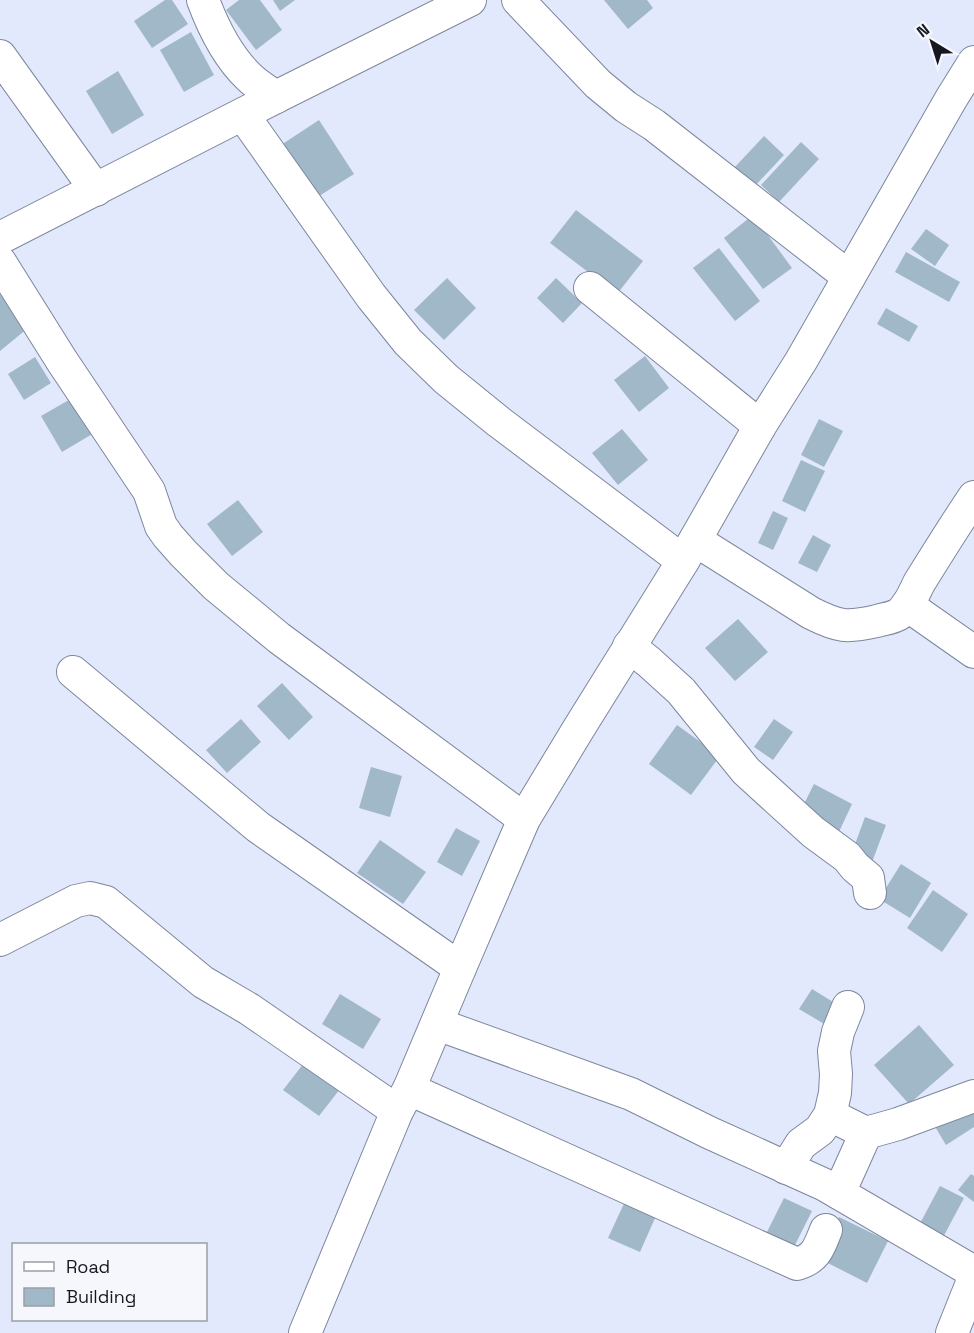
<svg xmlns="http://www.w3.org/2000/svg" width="974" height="1333" font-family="'Space Grotesk',sans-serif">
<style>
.building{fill:#a1b8c9}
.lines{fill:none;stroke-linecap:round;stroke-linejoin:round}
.minor-casing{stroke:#7d869c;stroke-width:34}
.minor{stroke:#fff;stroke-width:32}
</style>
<rect width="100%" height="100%" fill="#e2e9fd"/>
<g class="building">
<path d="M165,0H172L188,24L152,48L134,21Z"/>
<path d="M239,0H260L282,30L256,50L226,10Z"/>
<path d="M273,0H295L280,11Z"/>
<path d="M604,0H647L653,8L628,29Z"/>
<path d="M191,32L214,75L184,92L160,50Z"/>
<path d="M118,71L144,115L112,134L86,91Z"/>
<path d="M319,120L354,174L316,198L281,145Z"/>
<path d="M764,136L784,155L754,187L734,168Z"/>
<path d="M801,142L819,159L779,202L761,185Z"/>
<path d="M576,210L643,261L617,294L550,243Z"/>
<path d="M753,215L792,268L763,289L724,238Z"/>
<path d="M926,229L949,245L935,266L911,249Z"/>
<path d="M719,248L760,301L735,321L693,268Z"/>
<path d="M906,252L960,282L949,302L895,272Z"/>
<path d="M447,278L476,308L444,340L414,310Z"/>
<path d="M556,278L582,303L563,323L537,298Z"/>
<path d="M0,294L28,328L0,351Z"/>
<path d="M886,308L918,326L909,342L877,324Z"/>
<path d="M645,356L669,388L639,412L614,380Z"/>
<path d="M35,357L51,383L24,400L8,374Z"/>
<path d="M74,397L94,433L62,452L41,416Z"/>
<path d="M819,419L843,431L824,467L801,455Z"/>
<path d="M622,429L648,460L618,485L592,453Z"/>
<path d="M801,460L825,471L805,512L782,501Z"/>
<path d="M238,500L263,532L232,556L207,524Z"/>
<path d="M773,511L788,518L773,550L758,543Z"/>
<path d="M813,535L831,545L817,572L798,563Z"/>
<path d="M738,619L768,652L735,681L705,648Z"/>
<path d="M282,683L313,717L289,740L257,706Z"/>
<path d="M241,719L261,742L227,773L206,750Z"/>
<path d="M774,719L793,732L773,760L754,747Z"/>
<path d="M677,725L720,756L691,795L649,764Z"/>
<path d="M371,767L402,776L390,817L359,808Z"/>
<path d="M814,784L852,804L838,834L799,814Z"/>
<path d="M865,817L886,825L872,862L851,855Z"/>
<path d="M456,828L480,841L462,876L437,862Z"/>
<path d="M380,840L426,872L403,904L357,873Z"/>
<path d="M901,864L931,883L910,918L879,899Z"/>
<path d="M933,890L968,914L942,952L907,928Z"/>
<path d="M812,989L838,1005L826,1025L799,1009Z"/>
<path d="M340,994L381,1019L363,1049L322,1024Z"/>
<path d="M919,1025L954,1065L909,1104L874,1065Z"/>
<path d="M304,1063L340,1089L319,1116L283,1090Z"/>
<path d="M974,1100V1127L946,1145L934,1125Z"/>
<path d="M971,1174L974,1176V1202L958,1190Z"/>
<path d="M940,1186L964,1198L941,1241L917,1229Z"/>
<path d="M628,1195L659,1209L640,1252L608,1238Z"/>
<path d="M784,1198L812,1211L793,1249L765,1236Z"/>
<path d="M839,1217L888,1241L867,1283L818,1258Z"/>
</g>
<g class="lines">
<defs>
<g id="minor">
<path d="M203,0C213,27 228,57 249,77C257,85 267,91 276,97"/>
<path d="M518,0L598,84L626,107L654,125L849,277"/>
<path d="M0,56L96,190"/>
<path d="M243,115L371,296L408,342L446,379L499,422L683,561"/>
<path d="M0,238L276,97L470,0"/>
<path d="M0,262L62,361L149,491L161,526L168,536L183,553L216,586L279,638L524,819"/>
<path d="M590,288L760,426"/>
<path d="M695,540L811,613C839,627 846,628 877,621C884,619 893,618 899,614C909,607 914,593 919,583C937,554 955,525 974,497"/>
<path d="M907,605L974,652"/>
<path d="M629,646L649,662L681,691L746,771L813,832L847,857L855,867L868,878L870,893"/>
<path d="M73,672L258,827L460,968"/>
<path d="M0,940L76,901L90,898L106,902L203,982L249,1009L397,1111"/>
<path d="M437,1024L631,1094L710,1133L825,1185L974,1272"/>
<path d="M409,1089L797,1264C817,1258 819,1247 826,1230"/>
<path d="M830,1115L835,1093L836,1074L834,1051L838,1032L848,1007"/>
<path d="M786,1168L801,1144L820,1130L830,1115L866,1133L898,1124L974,1096"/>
<path d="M839,1193L866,1133"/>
<path d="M305,1333L397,1111L409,1089L460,968L524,819L579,728L683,561L760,426L801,361L951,99L974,62"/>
<path d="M952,1333L974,1278"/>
</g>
</defs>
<use href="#minor" class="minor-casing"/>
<use href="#minor" class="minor"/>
</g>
<rect x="12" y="1243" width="195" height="78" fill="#f5f7fc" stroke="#9b9ea4" stroke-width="1.5"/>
<rect x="24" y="1262" width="30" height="9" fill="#ffffff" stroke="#9b9ea4" stroke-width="1.5"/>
<text x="66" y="1273" font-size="18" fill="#151821">Road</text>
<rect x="24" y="1288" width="30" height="18" fill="#a1b8c9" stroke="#9b9ea4" stroke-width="1.5"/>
<text x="66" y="1303" font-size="18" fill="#151821">Building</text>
<g transform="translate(932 42) rotate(322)" stroke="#f5f7fc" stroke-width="4.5" paint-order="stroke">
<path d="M0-4.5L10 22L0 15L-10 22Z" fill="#151821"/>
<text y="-9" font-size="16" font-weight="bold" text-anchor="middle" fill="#151821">N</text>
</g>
</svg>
